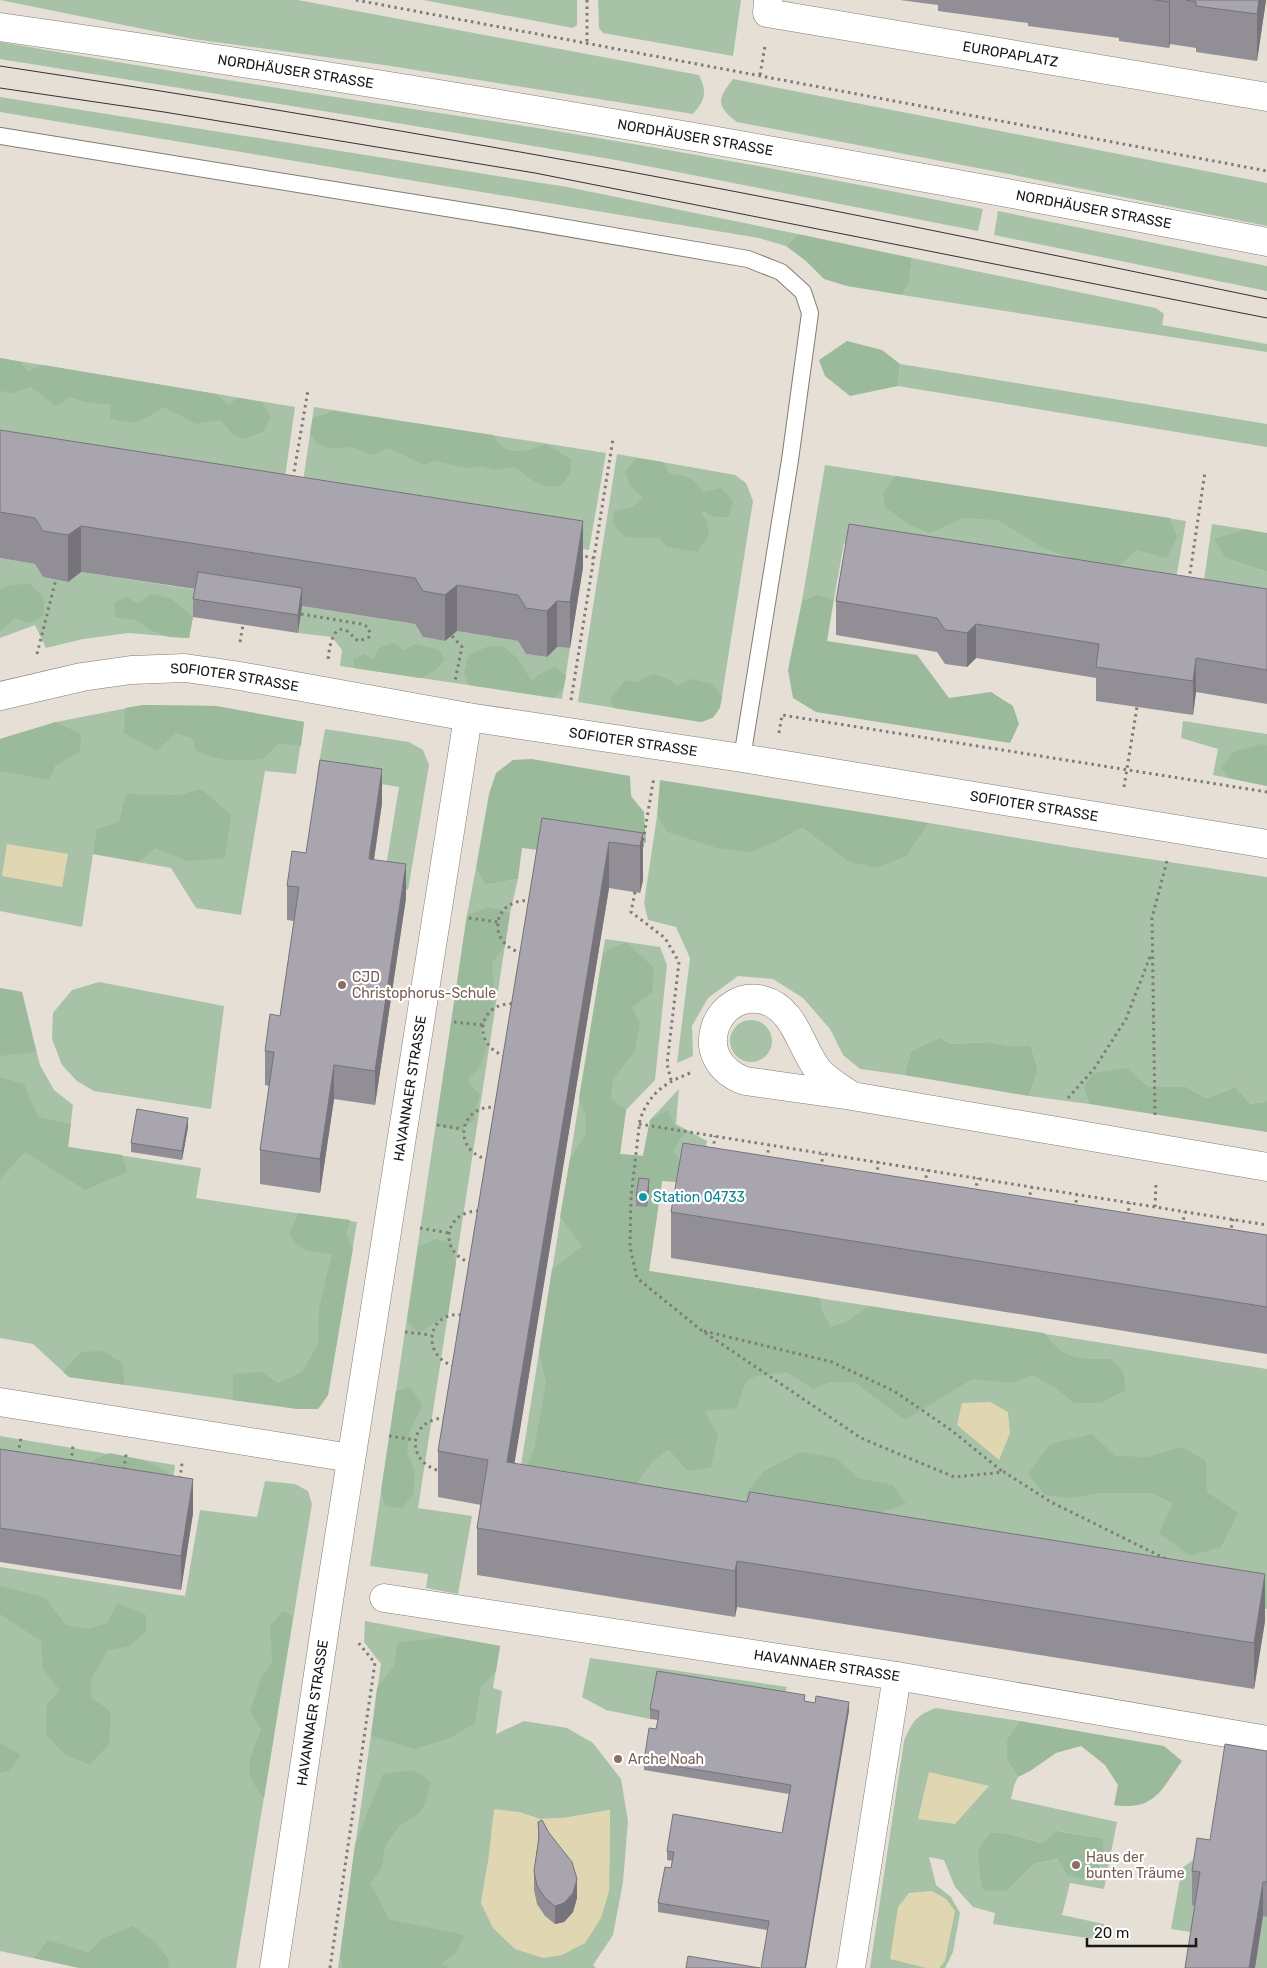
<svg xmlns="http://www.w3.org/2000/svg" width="1267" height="1968" font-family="Rubik,sans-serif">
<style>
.green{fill:#a8c2a8;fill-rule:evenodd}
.forest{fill:#9bba9b}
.sand{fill:#e0d7b2}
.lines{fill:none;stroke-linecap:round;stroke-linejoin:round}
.lane-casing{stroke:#827d74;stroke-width:18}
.street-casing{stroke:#827d74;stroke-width:29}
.secondary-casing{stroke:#827d74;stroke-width:29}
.path{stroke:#7f7b75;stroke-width:3;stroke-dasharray:2.5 4;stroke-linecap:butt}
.lane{stroke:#fff;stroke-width:16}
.street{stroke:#fff;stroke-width:28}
.secondary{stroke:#fff;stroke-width:28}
.tram{stroke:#34312e;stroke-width:1}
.wall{fill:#918e96}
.shaded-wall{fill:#76747a}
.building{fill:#a9a5ae;stroke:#76747a}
.education-dot{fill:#8d6e63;stroke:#fff;stroke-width:2}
.culture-dot{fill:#0f9aa8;stroke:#fff;stroke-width:2}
.labels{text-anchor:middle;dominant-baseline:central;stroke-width:4.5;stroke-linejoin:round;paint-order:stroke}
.street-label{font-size:14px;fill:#191714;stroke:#fff}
.education-label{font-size:14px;fill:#785e54;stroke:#fff;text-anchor:start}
.culture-label{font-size:14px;fill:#0d838f;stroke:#fff;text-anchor:start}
</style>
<rect width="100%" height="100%" fill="#e5dfd6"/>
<g class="green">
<path d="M0,0H298L699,75C707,92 706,99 693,114L384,65L193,39Z"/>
<path d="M423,0H577V25L573,28Z"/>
<path d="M598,0H741L733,56L603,33L599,28Z"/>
<path d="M0,42C181,74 363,101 544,129C691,153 838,180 983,209L978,231L616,160L379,120L0,59Z"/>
<path d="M733,79L1267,183V226L1009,174L737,122C716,106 717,99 733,79Z"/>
<path d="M0,97L567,187L798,234L786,246L759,238L0,112Z"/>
<path d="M998,211L1267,266V291L994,235Z"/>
<path d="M912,258L1156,308L1164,314L1162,325L1267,344V352L902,295L909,283Z"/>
<path d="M0,358L295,407L282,498L0,453Z"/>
<path d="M900,364L1267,424V447L898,386Z"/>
<path d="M314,407L606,453L589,550L300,502Z"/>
<path d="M617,454L735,475L746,483L753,501L720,708L713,718L701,722L578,702Z"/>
<path d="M825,465L1186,521L1173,596L844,543L834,599L817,594L802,601Z"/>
<path d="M1212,524L1244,529L1215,539L1260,570L1267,572V612L1201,601Z"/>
<path d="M0,558L35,564L43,577L68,582L81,572L198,590L189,638L128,633L83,639L46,648L35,625L0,638Z"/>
<path d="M302,606L415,624L423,637L445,641L457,631L518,641L526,654L547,657L557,647L570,648L562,699L340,666L342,650L332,637L298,633Z"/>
<path d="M143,705L216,706L304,722L296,774L265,771L241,915L196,908L171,868L93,854L82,927L0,911V739L56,722Z"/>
<path d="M1183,721L1267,734V786L1213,775L1218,749L1181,738Z"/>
<path d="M325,729L409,742L423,750L429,765L408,890L383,885L399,787L317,774Z"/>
<path d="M657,816L668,832L690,839L778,841L802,828L845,860L907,856L929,823L1071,847L1267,877V1101L1251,1104L1235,1087L1206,1098L1187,1087H1149L1126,1068L1083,1087L1089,1104L1029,1096L1038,1070L1031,1046H1009L990,1042L951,1044L940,1037L911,1051L904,1075L860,1069L843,1055L830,1029L803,998L773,979L738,976L708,998L692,1026L693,1056L677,1063L690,958L676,927L648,920L644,903Z"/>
<path d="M476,868L485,885L518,879L510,913L418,1508L472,1516L458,1594L426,1588L428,1574L370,1566L467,915Z"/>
<path d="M605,939L660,947L667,965L655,1080L626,1110L620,1154L643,1156L650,1120L679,1089L676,1124L707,1141L699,1182L662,1181L649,1271L1267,1369V1609L729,1528L515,1503Z"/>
<path d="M99,982L224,1006L211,1109L94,1091L77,1081L62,1065L52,1039L53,1013L72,990Z"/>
<path d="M0,988L22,992L40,1065L54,1090L73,1105L68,1147L201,1168L196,1198L357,1222L328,1395L318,1409H298L69,1377L33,1344L0,1338Z"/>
<circle cx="751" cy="1041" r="21"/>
<path d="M0,1436L175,1465L170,1500L0,1473Z"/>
<path d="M265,1481L295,1484L308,1491L312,1504L236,1968H80L0,1951V1567L185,1596L200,1510L257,1517Z"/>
<path d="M365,1621L500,1646L493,1688L502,1691L496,1734L524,1721L567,1728L593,1743L621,1779L628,1821L623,1882L613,1935L593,1965L596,1968H338L381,1664L364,1642ZM610,1810L609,1890L481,1903L488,1862L519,1812L540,1819L564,1818Z"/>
<path d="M590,1658L787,1687L782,1701L657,1680L650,1719L606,1710L582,1697Z"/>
<path d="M936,1708L1020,1721L1007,1739V1760L1018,1777L1014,1786L1011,1799L1117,1822L1104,1889L1070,1883L1062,1915L1104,1924L1101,1940L993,1924L995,1913L973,1907L955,1887L944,1860L929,1857L936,1885L951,1897L960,1913L953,1952L945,1968H870L904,1741C912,1722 916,1715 936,1708ZM1058,1831L1102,1838L1059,1859L1034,1864L1007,1891L990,1833H1006L1041,1843Z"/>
<path d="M1214,1845L1196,1933L1171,1929L1182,1868Z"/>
<path d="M1263,1916L1267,1917V1968H1255Z"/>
</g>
<g class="forest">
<path d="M798,234L912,258L909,283L902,295L847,286L824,279L806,261L786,246Z"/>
<path d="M847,341L882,350L900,364L898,386L850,396L825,376L819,360Z"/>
<path d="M0,358L21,362L28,371L43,365L216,394L229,405L237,398L262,402L271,417L263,432L243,439L231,433L221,420L196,424L164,407C142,421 136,427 110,418L111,405L86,402L70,397L56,406L31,387L13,393L0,391Z"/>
<path d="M333,411L493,435C495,438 498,444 501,446C514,455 533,450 546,444L572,460L570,473L562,485C539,490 533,480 515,467L494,470L482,466L467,468L434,461L424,465L389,448L373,455L351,447L335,449L317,444L310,433L313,418Z"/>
<path d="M637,458L663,462L670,474C685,474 695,479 703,492L721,488L733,501L729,517H715L700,510L707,522L709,535L697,552L667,547L659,538L625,537L613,524L614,511L633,507L643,497L630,486L625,472Z"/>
<path d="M896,476L1170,518L1177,537L1167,558L1136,550L1114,571L1084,564L1040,546L998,520L963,518L930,533L910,525L885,507L883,492Z"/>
<path d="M1244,529L1267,533V572L1225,557L1214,539Z"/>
<path d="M30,584L44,598V615L29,623L14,618L0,632V589L10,585Z"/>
<path d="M151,594L170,598L193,617L189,638L169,637L150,630L136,620L115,617V602L127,597L138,604Z"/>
<path d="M817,594L834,599L827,641L917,655L949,698L991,692L1013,706L1019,724L1010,743L816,712L793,698L788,670L802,601Z"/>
<path d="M394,643L403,650L415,644L438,649L445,659L435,671L420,678L354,668L353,659L364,654L373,659L379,648Z"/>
<path d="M503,646L517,658L532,681L540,674L555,667L566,676L564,687L554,698L469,685L464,673L469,655L486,647Z"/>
<path d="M653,674L666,678L677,685L693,679L713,684L722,697C720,711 715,718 701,722L614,708L610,698L626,680L637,682Z"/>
<path d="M143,705L216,706L304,722L301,746L279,743L263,759C238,761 220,762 196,751L193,739L176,733L157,751L124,733L125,708Z"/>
<path d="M56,722L81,734L80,751L55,766L49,780L0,771V739Z"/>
<path d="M1261,744L1267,745V786L1229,778L1221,768L1234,752Z"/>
<path d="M532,759L630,776L631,796L644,812L646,842L623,865L571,854L522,848L518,879L485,885L476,868L489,794L496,773L513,760Z"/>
<path d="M660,780L929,823L907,856L875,868L845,860L802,828L778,841L749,852L717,848L667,832L657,816Z"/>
<path d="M201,789L231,815L225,858L187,861L156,848L139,862L93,854L97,829L119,822L126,794L179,795Z"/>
<path d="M490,907L510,913L505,946L492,963L494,990L493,1010L480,1032L487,1045L481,1066L467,1080L480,1095L473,1121L458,1131L436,1126L467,915Z"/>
<path d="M626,942L654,968L652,993L632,1007L640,1022L635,1051L613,1079L611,1098L626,1110L620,1154L643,1156L650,1120L668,1110L674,1125L685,1132L673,1151L682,1164L678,1182L662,1181L649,1271L819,1298L823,1313L831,1327L848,1321L868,1306L1044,1333C1065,1361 1079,1359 1111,1359L1124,1373L1125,1390L1101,1403H1074L1057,1389L1033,1375L1013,1383L972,1379L905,1420L854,1382H830L813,1389L787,1372L755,1376L745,1383L737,1408L705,1411L718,1436L711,1467L688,1471L668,1449L652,1462L625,1500L526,1470L534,1450L546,1383L539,1352L552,1269L582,1246L560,1217L570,1159L585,1135L586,1116L579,1098L603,953Z"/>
<path d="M0,988L22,992L36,1052L0,1056Z"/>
<path d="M940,1037L951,1044L990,1042L1009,1046H1031L1038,1070L1029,1096L904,1075L911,1051Z"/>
<path d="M1127,1068L1149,1087H1187L1206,1098L1235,1087L1251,1104L1267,1101V1132L1089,1104L1083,1087L1094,1073Z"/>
<path d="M0,1077L24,1084L38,1117L71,1124L68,1147L122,1155L127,1172L85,1190L25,1152L0,1179Z"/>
<path d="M298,1213L350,1220L346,1235L353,1248L328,1395L318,1409H298L233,1400V1374L262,1372L278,1383L302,1372L318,1344L319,1308L332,1254C310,1251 302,1254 289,1234Z"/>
<path d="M436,1239L451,1243L456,1263L448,1315L419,1333L407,1322L418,1247Z"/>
<path d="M103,1351L122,1363L125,1385L69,1377L63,1372L81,1352Z"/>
<path d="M410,1387L423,1405L409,1432L407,1451L415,1472L413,1495L402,1508L385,1506L381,1491L396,1391Z"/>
<path d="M1092,1434L1115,1456L1147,1457L1182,1447L1206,1461L1207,1492L1238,1513L1221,1547L1190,1556L1159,1533L1173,1503L1151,1493H1099L1071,1498L1045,1495L1028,1474L1050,1444Z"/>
<path d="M801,1452L836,1458L858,1478L893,1485L906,1504L882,1512L872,1536L749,1520L746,1493L764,1471Z"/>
<path d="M110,1453L143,1460L167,1471L171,1492L77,1476L91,1461Z"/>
<path d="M0,1586L44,1597L66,1625L88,1629L107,1623L117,1603L146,1615V1631L130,1646L107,1651L91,1679V1697L111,1712L109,1744L90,1765L64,1754L46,1734L47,1704L60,1690L43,1669L41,1641L0,1614Z"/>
<path d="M282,1611L293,1616L264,1798C241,1770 249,1761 261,1730L250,1711L260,1680L272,1663L270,1627Z"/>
<path d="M449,1637L500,1646L496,1671L481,1686L475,1723L448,1739L414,1749L371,1736L377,1688L394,1666L398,1642Z"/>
<path d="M1020,1721L1164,1746L1182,1761C1161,1790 1155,1811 1114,1805L1118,1785L1105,1765L1081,1746L1056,1753L1030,1771L1018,1777L1007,1760V1739Z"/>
<path d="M0,1743L21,1755L10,1771L0,1773Z"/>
<path d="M414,1770L431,1782L424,1806L416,1816L399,1826L385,1846L382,1866L370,1885L376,1893L388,1919L464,1935L456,1953L441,1964L450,1968H343L340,1957L355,1844L383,1774Z"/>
<path d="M1057,1831L1102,1838C1106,1861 1104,1867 1083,1879L1067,1875L1058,1859L1034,1864L1007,1891L983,1890L980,1876L978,1850L990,1833H1006L1041,1843Z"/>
<path d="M133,1926L155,1942L169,1960L168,1968H80L34,1958L48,1940L89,1953L101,1939Z"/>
</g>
<g class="sand">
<path d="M7,844L68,854L62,887L2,876Z"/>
<path d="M990,1402L1008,1412L1010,1433L999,1460L957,1425L962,1403Z"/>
<path d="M929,1772L989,1786L955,1824L918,1819Z"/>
<path d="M494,1809L519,1812L540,1819L564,1818L610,1810L609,1891L601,1918L585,1943L562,1955L543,1958L515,1949L493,1928L481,1903L488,1862Z"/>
<path d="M932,1891L946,1899L955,1911L945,1961L939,1968H926L890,1959L898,1907L909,1893Z"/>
</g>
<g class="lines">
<defs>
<path id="lane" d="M0,136L508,218L748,259L781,272L803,292L810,313L790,460L742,758"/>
<g id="street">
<path id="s1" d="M768,0L767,13L1267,97"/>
<path id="s2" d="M0,696L82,677L131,670L185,668L234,675L468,717L742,758L1267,844"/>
<path d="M852,1096C841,1088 826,1080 818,1070C800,1047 795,1008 763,1000C718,988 686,1059 745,1081L852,1096L1267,1167"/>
<path d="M0,1402L351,1458"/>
<path id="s3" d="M384,1598L897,1676L1267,1740"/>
<path id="s4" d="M274,1968L330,1594L468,717"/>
<path d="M851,1968L897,1676"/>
</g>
<g id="secondary">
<path id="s5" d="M0,27C424,87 846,161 1267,242"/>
</g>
</defs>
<use href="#lane" class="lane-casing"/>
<use href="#street" class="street-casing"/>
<use href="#secondary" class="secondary-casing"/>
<g class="path">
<path d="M356,0L1267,171"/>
<path d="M587,0V42"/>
<path d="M760,75L765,46"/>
<path d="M293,478L308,390"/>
<path d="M579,555L593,558"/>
<path d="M1189,580L1205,472"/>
<path d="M301,614L361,624L368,627L370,633L369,637L359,641C354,639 352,634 347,631C332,622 329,651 328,660"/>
<path d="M452,636L462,647L455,681"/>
<path d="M240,642L243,625"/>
<path d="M37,654L56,579"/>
<path d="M571,700L613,439"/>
<path d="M779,733L782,715L1267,792"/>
<path d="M1124,787L1137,707"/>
<path d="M642,847L654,777"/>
<path d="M635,892L631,912L665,938L679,962L667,1064L671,1080"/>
<path d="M469,918L498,922"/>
<path d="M522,953C484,943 493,896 532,901"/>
<path d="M454,1022L483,1025"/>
<path d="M505,1056C471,1045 478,1001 514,1004"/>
<path d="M690,1073C663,1084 651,1092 640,1119L631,1197L630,1247L637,1278L701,1330L861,1438L954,1477L1004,1472L1051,1502L1168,1560"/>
<path d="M1068,1098L1094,1069L1126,1019L1151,954"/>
<path d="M1155,1115L1152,918L1167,861"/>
<path d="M639,1124L1267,1225"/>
<path d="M437,1125L463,1129"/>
<path d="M713,1150L715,1136"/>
<path d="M767,1159L769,1145"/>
<path d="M488,1160C448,1148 462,1101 498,1108"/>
<path d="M821,1168L823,1154"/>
<path d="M876,1176L879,1162"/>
<path d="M924,1184L928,1170"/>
<path d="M975,1192L978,1178"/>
<path d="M1028,1201L1032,1187"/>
<path d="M1155,1207L1156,1182"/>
<path d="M1075,1209L1077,1195"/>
<path d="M1127,1217L1130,1203"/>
<path d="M1182,1226L1185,1212"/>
<path d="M420,1228L449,1233"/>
<path d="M1230,1234L1233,1219"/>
<path d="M471,1263C437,1252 444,1210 480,1211"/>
<path d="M704,1331L832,1362L894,1391L951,1430L1003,1472"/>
<path d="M405,1332L431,1335"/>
<path d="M454,1366C420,1356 427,1310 463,1315"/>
<path d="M389,1436L415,1440"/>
<path d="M18,1454L21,1438"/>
<path d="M71,1462L73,1446"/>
<path d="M124,1470L126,1454"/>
<path d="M437,1470C404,1459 410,1418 446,1418"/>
<path d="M180,1479L182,1463"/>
<path d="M330,1968L375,1663L357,1641"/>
</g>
<use href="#lane" class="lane"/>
<use href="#street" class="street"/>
<use href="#secondary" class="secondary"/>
<g class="tram">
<path d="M0,66C179,93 358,123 537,155C781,198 1024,249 1267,299"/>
<path d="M0,88L164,112L535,173L1267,318"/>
</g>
</g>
<g class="wall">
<path d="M900,0H1266L1257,61L1196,52V48L1170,44L1169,48L1119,41V38L1028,26V23L938,11V5Z"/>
<path d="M0,430L583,567L570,648L557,647L547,657L526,654L518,641L457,631L445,641L423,637L415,624L302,606L298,633L193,617V599L195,589L81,572L68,582L43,577L35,564L0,558Z"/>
<path d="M1267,589V704L1196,692L1193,715L1096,701V678L976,658L967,667L945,664L937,652L836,635V601Z"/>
<path d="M382,803L374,860L406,898L375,1105L334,1099L320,1193L260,1184V1150L269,1086L265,1085V1051L280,1016L294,921L287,920V886L306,853Z"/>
<path d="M542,818L643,833V880L640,893L609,888L514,1464L1265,1621L1254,1689L737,1607L735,1617L477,1575V1528L481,1505L438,1497V1451Z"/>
<path d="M188,1127L182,1160L131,1152V1143Z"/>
<path d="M649,1188L647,1207L636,1206V1196Z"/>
<path d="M671,1212L1267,1235V1354L671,1258Z"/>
<path d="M0,1449L193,1513L181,1590L0,1562Z"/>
<path d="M805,1701L849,1711L767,1930L658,1912V1903L671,1868L672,1861L667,1860V1851L782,1833L789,1794L644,1770V1761L656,1729L658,1720L650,1719V1709Z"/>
<path d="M1267,1751V1917L1263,1916L1255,1968H1185L1195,1906L1192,1905V1871L1210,1840Z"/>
<path d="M538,1822L577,1898L573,1912L564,1922L555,1924L545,1916L537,1904L534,1890V1871L538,1842Z"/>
</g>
<g class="shaded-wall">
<path d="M1170,0V44L1169,48V2Z"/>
<path d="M1259,0H1266L1257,61V14Z"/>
<path d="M583,521V567L570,648V602Z"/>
<path d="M81,526V572L68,582V535Z"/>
<path d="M457,585V631L445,641V595Z"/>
<path d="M302,588V606L298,633V615Z"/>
<path d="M557,601V647L547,657V611Z"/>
<path d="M976,624V658L967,667V633Z"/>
<path d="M1196,658V692L1193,715V681Z"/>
<path d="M382,769V803L369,893V859Z"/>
<path d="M643,833V880L640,893V846Z"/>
<path d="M609,842V888L507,1509V1462Z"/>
<path d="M406,864V898L375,1105V1071Z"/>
<path d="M334,1065V1099L320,1193V1159Z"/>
<path d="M188,1118V1127L182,1160V1151Z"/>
<path d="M649,1179V1188L647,1207V1198Z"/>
<path d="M193,1479V1513L181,1590V1556Z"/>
<path d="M737,1561V1607L735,1617V1571Z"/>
<path d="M1265,1574V1621L1254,1689V1643Z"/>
<path d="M849,1702V1711L806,1968H805Z"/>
<path d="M577,1879V1898L573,1912L564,1922L555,1924V1906Z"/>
<path d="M1263,1882V1916L1255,1968H1249Z"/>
</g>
<g class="building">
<path d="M1155,0H1170L1169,2Z"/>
<path d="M1186,0H1259L1257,14L1196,6V2Z"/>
<path d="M0,430L583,521L570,602L557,601L547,611L526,608L518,595L457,585L445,595L423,591L415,578L81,526L68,535L43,531L35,518L0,512Z"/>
<path d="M849,524L1267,589V670L1196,658L1193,681L1096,667L1099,644L976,624L967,633L955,631L945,630L937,618L836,601Z"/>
<path d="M198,572L302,588L298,615L193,599Z"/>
<path d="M320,760L382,769L369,859L406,864L375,1071L334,1065L320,1159L260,1150L274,1052L265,1051L270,1014L280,1016L299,887L287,886L292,851L306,853Z"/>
<path d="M542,818L643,833L640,846L609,842L507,1462L747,1502L750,1492L1265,1574L1254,1643L737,1561L735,1571L477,1528L488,1460L438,1451Z"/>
<path d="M137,1109L188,1118L182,1151L131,1143Z"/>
<path d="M683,1143L1267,1235V1307L671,1212Z"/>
<path d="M639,1178L649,1179L647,1198L636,1196Z"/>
<path d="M0,1449L193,1479L181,1556L0,1528Z"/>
<path d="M657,1671L805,1695L804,1701L815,1703L816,1696L849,1702L805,1968H761L769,1921L658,1903L665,1867L671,1868L674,1852L667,1851L673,1814L782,1833L791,1785L644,1761L649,1728L656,1729L658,1720L659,1711L650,1709Z"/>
<path d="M1225,1744L1267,1751V1882H1263L1249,1968H1185L1200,1872L1192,1871L1197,1838L1210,1840Z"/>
<path d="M542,1820L549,1833L572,1862L577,1879L573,1893L564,1903L555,1906L545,1898L537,1886L534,1871L539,1837L538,1822Z"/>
<path d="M688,1956L760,1968H686Z"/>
</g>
<g class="education-dot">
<circle cx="342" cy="985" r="5"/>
<circle cx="618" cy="1759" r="5"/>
<circle cx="1076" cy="1865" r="5"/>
</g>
<circle class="culture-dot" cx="643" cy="1197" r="5"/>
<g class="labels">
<g class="street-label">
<text stroke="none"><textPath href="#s1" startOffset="260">EUROPAPLATZ</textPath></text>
<text stroke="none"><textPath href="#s5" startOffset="299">NORDHÄUSER STRASSE</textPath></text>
<text stroke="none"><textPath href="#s5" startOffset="704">NORDHÄUSER STRASSE</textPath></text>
<text stroke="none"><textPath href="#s5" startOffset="1109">NORDHÄUSER STRASSE</textPath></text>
<text stroke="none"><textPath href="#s2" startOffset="238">SOFIOTER STRASSE</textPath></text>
<text stroke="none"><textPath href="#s2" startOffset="642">SOFIOTER STRASSE</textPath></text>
<text stroke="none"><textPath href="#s2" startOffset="1048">SOFIOTER STRASSE</textPath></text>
<text stroke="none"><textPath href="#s4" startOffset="890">HAVANNAER STRASSE</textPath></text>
<text stroke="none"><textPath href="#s3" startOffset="448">HAVANNAER STRASSE</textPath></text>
<text stroke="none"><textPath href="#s4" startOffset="258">HAVANNAER STRASSE</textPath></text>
</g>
<g class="education-label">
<text x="352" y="977">CJD<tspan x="352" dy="16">Christophorus-Schule</tspan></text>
<text x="628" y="1759">Arche Noah</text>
<text x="1086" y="1857">Haus der<tspan x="1086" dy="16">bunten Träume</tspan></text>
</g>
<g class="culture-label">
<text x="653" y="1197">Station 04733</text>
</g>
</g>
<path d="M1087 1938v8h109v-8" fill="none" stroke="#191714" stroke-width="2.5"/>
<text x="1094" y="1938" font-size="15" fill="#191714" stroke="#ffffff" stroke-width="4" paint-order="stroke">20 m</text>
</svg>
